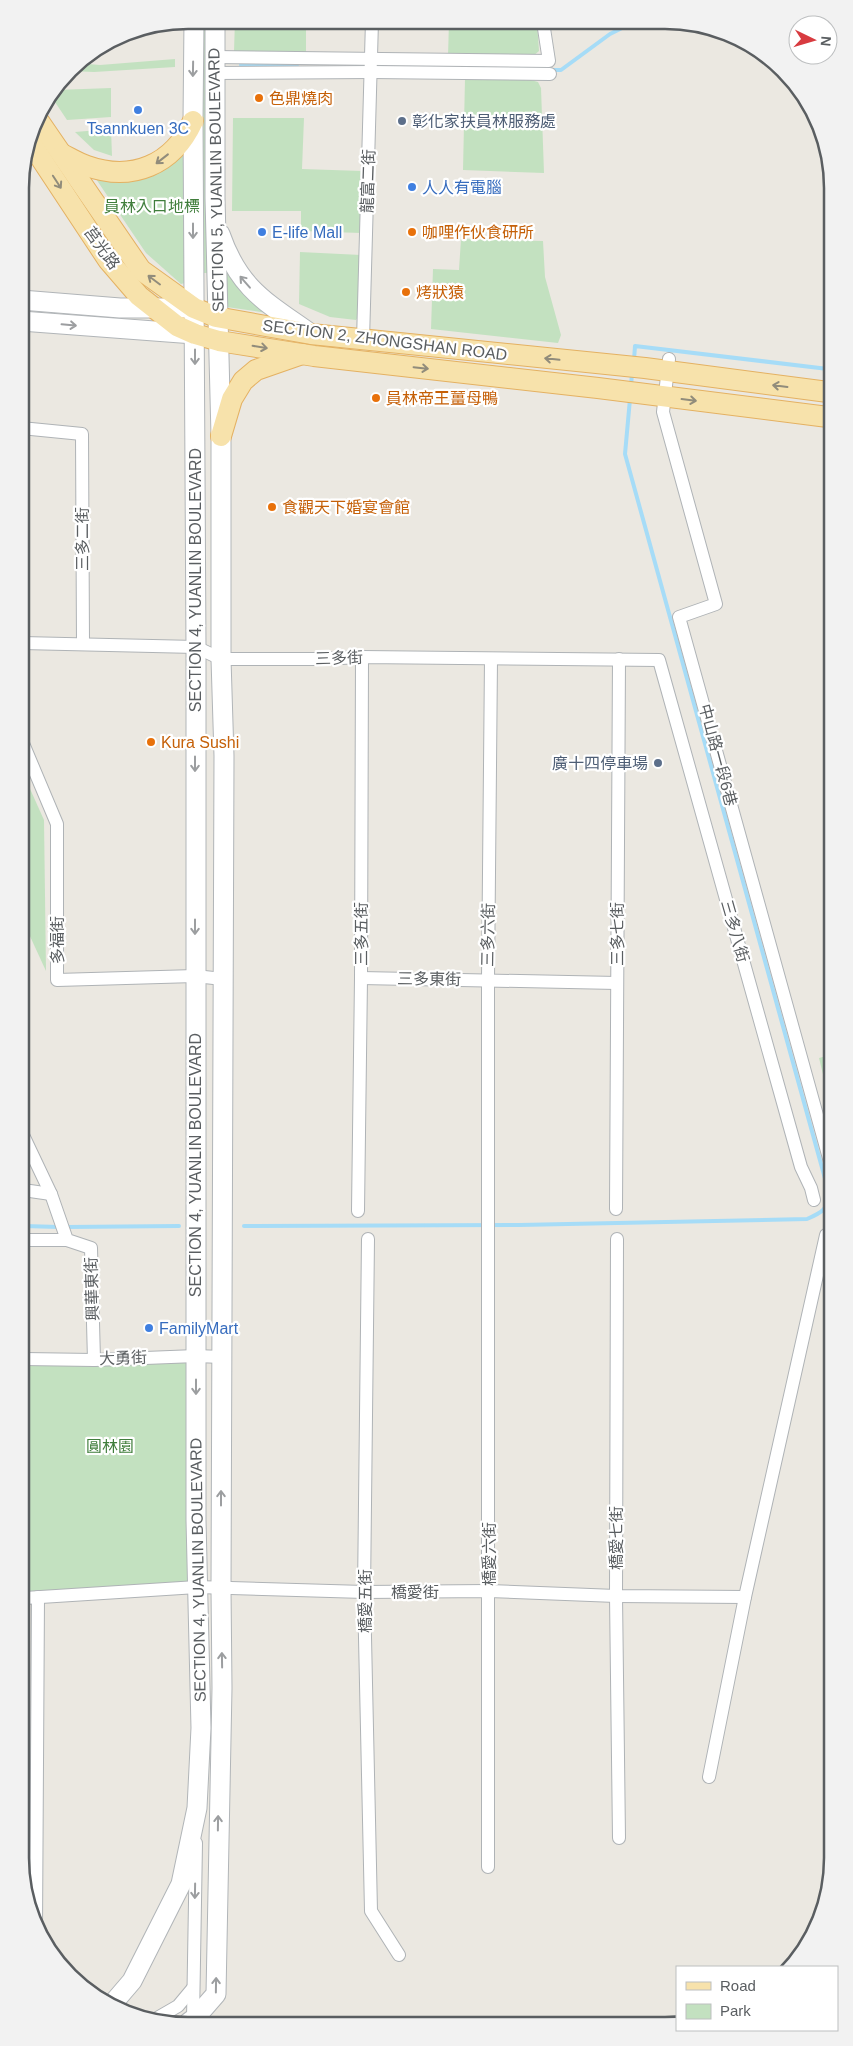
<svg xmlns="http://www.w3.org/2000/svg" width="853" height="2046" font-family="Arial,'Noto Sans TC',sans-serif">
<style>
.green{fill:#c3e1c0}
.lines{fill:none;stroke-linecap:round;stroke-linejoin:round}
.stream{stroke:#a6dcf7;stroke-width:4}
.street-casing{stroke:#afb3b6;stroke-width:14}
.secondary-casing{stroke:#b1b5b8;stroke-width:21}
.primary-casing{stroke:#e4b162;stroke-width:22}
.street{stroke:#fff;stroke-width:12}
.secondary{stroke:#fff;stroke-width:19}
.primary{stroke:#f7e2ab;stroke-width:20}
.oneway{stroke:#9c9ea0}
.oneway2{stroke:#918c7b}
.food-dot{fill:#e8710a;stroke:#fff;stroke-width:2}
.shop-dot{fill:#3f7fe0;stroke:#fff;stroke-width:2}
.service-dot{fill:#5c6f8a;stroke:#fff;stroke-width:2}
.labels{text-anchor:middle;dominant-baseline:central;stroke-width:4.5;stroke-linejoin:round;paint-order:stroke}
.food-label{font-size:16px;fill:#c56008;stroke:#fff;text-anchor:start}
.service-label{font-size:16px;fill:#4e5e75;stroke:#fff;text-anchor:start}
.shop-label{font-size:16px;fill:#366cbe;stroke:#fff;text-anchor:start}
.street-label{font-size:16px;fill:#5a5e61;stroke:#fff}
.park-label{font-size:16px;fill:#407e3c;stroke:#fff}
.rim{fill:none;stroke:#5a5e61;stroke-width:2.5}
</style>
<rect width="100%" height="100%" fill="#ebe8e1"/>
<g class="green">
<path d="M201,20H208L207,273H204Z"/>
<path d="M235,20L306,21V53L234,51Z"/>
<path d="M449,22H537L539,51L532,57L448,56Z"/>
<path d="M175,59V67L94,72L70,71L76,63L100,65Z"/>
<path d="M465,79L531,80L538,82L541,88L544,173L463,170Z"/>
<path d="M111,88V117L67,120L51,96L56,90Z"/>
<path d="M233,118H304L302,169L362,171L361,233L301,231V211H232Z"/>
<path d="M111,129L112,156L94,150L75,132Z"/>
<path d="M185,148L183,189L185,283L181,284L146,253L94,176Z"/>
<path d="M461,239L543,241L545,277L561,335L558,343L431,329L433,269L459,270Z"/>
<path d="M300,252L361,255L360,314L356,320L330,317L299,304Z"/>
<path d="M224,267L267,313L227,307Z"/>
<path d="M22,771L44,820L46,971L23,921Z"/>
<path d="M830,1055V1103L819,1058Z"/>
<path d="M196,1356L197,1587L25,1598L24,1359Z"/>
</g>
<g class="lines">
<g class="stream">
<path d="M241,65L297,66"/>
<path d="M551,70H561L610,34L632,23"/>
<path d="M634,360L635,346L828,369"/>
<path d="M631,387L632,372"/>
<path d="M24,1226L59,1227"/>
<path d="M244,1226L519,1225L807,1219C821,1213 829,1209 829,1193L625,454L630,399"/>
<path d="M66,1227L179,1226"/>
</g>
<defs>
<g id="street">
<path d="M214,57L549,61L543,22"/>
<path d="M214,73L372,72L550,74"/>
<path d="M363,340L372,21"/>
<path d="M669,359L663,412L716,604L679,617L830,1162"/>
<path d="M21,428L82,434L83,643"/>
<path d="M22,643L196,647L221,659H319L362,657L659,660L801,1167L811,1188L814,1200"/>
<path d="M22,741L57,824V980L195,976L223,979"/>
<path d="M361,978L617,983"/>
<path d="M23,1135L51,1194L67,1240L91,1248L94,1360"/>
<path d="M23,1190L51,1194"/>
<path d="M616,1209L619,659"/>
<path d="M358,1211L361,978L362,657"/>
<path d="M368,1239L364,1592L371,1911L399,1955"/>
<path d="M617,1239L616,1596L619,1838"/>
<path d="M24,1240H67"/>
<path d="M24,1359L94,1360L196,1356L222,1357"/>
<path d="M25,1598L197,1587L364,1592L489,1591L616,1596L745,1597"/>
<path d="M709,1777L745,1597L826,1235"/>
<path d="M488,1867V980L491,659"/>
<path d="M36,1927L38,1597"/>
<path d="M193,2019L196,1843"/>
<path d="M152,2021L178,2006L193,1988"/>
</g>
<g id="secondary">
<path d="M220,234C239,289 266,302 311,334"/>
<path d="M21,300L120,308H194"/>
<path d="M21,321L194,334"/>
<path d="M114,2002L132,1981L181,1884L197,1808L201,1728L196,1520V647L193,121L194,20"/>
<path d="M188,2023L196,2017L216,1994L222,1688L221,1589L224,756L221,659V436L215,198V20"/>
</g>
<g id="primary">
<path d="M36,117L141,270L194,308L216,317L311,334L645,368L828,392"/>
<path d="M30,142L108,260L139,296L177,326L195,334L219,341L314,356L598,388L828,417"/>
<path d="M62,154C70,158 78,163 87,166C132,182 173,165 193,121"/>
<path d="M221,436L232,399L243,381L256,370L302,354"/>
</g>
</defs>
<use href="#street" class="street-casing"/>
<use href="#secondary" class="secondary-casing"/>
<use href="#primary" class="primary-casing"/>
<use href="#street" class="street"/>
<use href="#secondary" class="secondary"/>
<use href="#primary" class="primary"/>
</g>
<defs><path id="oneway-shaft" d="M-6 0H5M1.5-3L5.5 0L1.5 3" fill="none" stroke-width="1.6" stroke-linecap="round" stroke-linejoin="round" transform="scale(1.25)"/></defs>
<g class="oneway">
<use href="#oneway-shaft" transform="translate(193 69) rotate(91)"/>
<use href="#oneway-shaft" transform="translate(193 231) rotate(90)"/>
<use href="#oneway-shaft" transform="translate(245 282) rotate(-131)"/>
<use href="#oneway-shaft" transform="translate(69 325) rotate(5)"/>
<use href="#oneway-shaft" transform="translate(195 357) rotate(90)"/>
<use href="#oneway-shaft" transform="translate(195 764) rotate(90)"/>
<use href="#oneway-shaft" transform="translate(195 927) rotate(90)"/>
<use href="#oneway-shaft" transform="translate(196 1387) rotate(90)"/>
<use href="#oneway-shaft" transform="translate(221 1498) rotate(-90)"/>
<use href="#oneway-shaft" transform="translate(222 1660) rotate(-91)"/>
<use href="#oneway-shaft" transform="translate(218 1823) rotate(-89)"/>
<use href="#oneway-shaft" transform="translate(195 1891) rotate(91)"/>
<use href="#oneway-shaft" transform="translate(216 1985) rotate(-89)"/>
</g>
<g class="oneway2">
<use href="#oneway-shaft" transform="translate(162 159) rotate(142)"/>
<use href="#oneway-shaft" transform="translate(57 182) rotate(57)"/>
<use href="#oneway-shaft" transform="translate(154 280) rotate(-143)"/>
<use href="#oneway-shaft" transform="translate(260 347) rotate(9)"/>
<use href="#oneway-shaft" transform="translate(552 359) rotate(-174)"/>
<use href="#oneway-shaft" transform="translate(421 368) rotate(6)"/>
<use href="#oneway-shaft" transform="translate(780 386) rotate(-173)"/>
<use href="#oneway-shaft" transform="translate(689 400) rotate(7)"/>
</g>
<g class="food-dot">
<circle cx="259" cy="98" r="5"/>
<circle cx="412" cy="232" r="5"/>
<circle cx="406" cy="292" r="5"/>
<circle cx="376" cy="398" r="5"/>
<circle cx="272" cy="507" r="5"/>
<circle cx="151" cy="742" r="5"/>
</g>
<g class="shop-dot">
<circle cx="138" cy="110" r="5"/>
<circle cx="412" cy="187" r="5"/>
<circle cx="262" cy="232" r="5"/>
<circle cx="149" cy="1328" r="5"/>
</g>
<g class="service-dot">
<circle cx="402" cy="121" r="5"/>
<circle cx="658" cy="763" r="5"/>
</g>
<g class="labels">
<g class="food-label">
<text x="269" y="98">色鼎燒肉</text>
<text x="422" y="232">咖哩作伙食研所</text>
<text x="416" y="292">烤狀猿</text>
<text x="386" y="398">員林帝王薑母鴨</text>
<text x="282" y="507">食觀天下婚宴會館</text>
<text x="161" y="742">Kura Sushi</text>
</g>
<g class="service-label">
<text x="412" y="121">彰化家扶員林服務處</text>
<text x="648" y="763" text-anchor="end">廣十四停車場</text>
</g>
<g class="shop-label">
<text x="138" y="128" text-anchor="middle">Tsannkuen 3C</text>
<text x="422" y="187">人人有電腦</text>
<text x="272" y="232">E-life Mall</text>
<text x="159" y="1328">FamilyMart</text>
</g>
<g class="street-label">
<text transform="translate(216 180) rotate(-91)">SECTION 5, YUANLIN BOULEVARD</text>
<text transform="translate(368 181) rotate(-88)">龍富二街</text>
<text transform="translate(102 248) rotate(54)">莒光路</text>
<text transform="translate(385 340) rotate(7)">SECTION 2, ZHONGSHAN ROAD</text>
<text transform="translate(82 539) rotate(-90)">三多二街</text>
<text transform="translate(195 580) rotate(-90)">SECTION 4, YUANLIN BOULEVARD</text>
<text transform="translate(339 658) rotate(-2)">三多街</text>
<text transform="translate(718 755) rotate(75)">中山路一段6巷</text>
<text transform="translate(735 931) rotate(74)">三多八街</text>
<text transform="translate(361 934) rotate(-90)">三多五街</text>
<text transform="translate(617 934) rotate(-90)">三多七街</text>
<text transform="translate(488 935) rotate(-89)">三多六街</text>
<text transform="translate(57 940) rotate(-90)">多福街</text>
<text transform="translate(429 979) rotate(1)">三多東街</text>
<text transform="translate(195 1165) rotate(-90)">SECTION 4, YUANLIN BOULEVARD</text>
<text transform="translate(92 1289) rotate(-92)">興華東街</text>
<text transform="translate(123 1358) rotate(-2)">大勇街</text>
<text transform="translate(616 1538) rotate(-90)">橋愛七街</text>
<text transform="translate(489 1554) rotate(-90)">橋愛六街</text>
<text transform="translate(198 1570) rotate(-91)">SECTION 4, YUANLIN BOULEVARD</text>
<text x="415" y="1592">橋愛街</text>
<text transform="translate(365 1601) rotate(-90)">橋愛五街</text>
</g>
<g class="park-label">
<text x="152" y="206">員林入口地標</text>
<text x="110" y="1446">圓林園</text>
</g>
</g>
<path d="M0 0H853V2046H0ZM188 29H665A159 159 0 0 1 824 188V1858A159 159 0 0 1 665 2017H188A159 159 0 0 1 29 1858V188A159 159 0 0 1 188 29Z" fill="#f2f2f2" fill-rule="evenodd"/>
<path class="rim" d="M188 29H665A159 159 0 0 1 824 188V1858A159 159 0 0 1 665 2017H188A159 159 0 0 1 29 1858V188A159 159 0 0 1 188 29Z"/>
<rect x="676" y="1966" width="162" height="65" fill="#ffffff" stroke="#bdbfc0"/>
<rect x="686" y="1982" width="25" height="8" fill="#f7e2ab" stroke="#bdbfc0"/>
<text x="720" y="1991" font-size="15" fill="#5a5e61">Road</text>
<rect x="686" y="2004" width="25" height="15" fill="#c3e1c0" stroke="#bdbfc0"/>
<text x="720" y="2016" font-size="15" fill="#5a5e61">Park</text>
<g transform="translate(813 40) rotate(95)"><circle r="24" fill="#ffffff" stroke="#bdbfc0"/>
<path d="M0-4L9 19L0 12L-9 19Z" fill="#d83b40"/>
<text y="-8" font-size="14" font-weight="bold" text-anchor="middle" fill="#5a5e61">N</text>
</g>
</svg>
